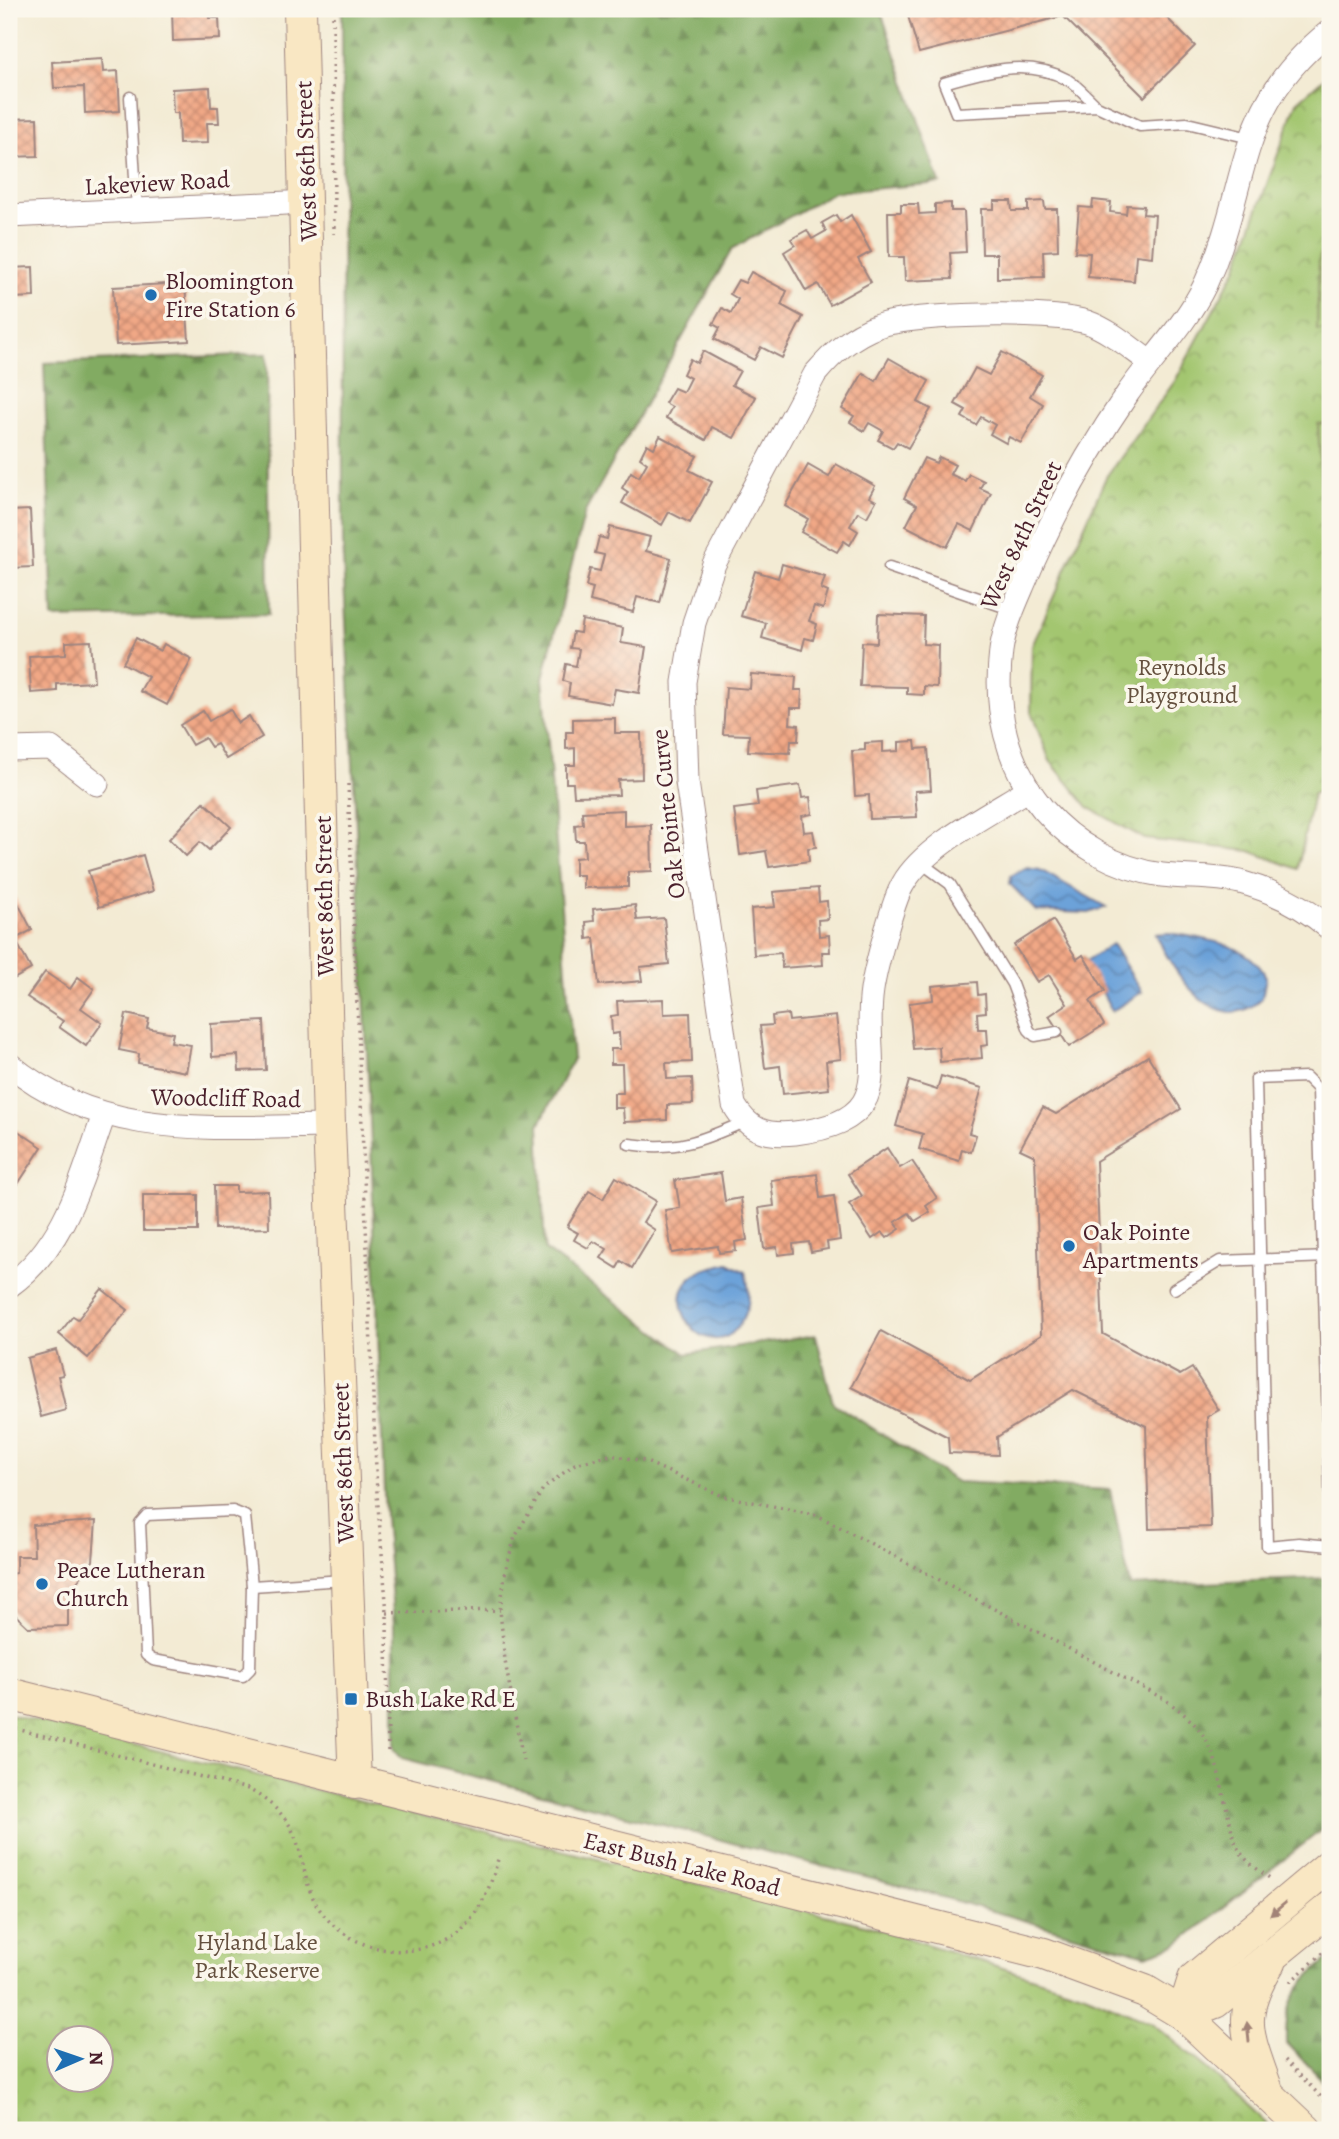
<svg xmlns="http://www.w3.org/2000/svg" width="1339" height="2139" font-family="Alegreya,serif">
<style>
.forest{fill:url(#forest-firs);stroke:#666546;stroke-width:2}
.park{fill:url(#park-crowns);stroke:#76724d;stroke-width:2;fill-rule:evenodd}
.garden{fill:#a3c66f;stroke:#76724d;stroke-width:2}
.water{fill:url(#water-waves);stroke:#5b6082;stroke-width:2}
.building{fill:url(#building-cross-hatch)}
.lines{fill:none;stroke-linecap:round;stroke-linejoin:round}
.lane-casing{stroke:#9e8580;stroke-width:13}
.street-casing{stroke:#9e8580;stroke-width:25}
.secondary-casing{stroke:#9e8580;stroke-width:34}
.path{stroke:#9e8580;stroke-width:3.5;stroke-dasharray:2 5;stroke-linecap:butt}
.lane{stroke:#fff;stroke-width:10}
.street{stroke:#fff;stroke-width:23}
.secondary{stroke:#f9e7c3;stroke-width:32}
.oneway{fill:#a28377}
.poi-dot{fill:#1f6fb2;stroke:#fbf7ec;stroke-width:2.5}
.labels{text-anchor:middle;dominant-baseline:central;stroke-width:7;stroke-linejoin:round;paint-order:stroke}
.street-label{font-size:24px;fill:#4a1f2b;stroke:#fbf7ec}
.poi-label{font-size:24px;fill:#4a1f2b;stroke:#fbf7ec;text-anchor:start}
.park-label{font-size:24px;fill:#65513f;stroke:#fbf7ec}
</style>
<defs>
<pattern id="forest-firs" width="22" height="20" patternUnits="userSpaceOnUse" patternTransform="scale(1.75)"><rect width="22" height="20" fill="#82ab62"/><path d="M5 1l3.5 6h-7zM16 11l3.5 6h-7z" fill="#6c8b51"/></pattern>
<pattern id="park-crowns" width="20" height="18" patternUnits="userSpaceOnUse" patternTransform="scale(1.75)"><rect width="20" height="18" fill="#a3c66f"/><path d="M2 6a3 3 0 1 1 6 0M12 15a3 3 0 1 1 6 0" fill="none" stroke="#87a05b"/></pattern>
<pattern id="water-waves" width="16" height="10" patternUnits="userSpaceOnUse" patternTransform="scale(1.75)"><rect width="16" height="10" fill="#6ca2d9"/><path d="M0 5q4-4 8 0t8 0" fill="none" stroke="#5b83b0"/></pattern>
<pattern id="building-cross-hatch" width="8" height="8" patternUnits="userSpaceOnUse" patternTransform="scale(1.75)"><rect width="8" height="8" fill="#f1a886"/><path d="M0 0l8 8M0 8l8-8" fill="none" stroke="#c5886e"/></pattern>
</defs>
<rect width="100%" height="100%" fill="#fbf7ec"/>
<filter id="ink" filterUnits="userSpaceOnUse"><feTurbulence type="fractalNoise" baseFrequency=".0143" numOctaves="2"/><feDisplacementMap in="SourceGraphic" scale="14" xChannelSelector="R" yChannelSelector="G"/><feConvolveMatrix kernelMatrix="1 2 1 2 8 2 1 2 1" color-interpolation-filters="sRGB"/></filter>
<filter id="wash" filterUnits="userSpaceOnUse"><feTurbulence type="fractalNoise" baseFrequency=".00686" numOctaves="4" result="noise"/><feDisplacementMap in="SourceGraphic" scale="28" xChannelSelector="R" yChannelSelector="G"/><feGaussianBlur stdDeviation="1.57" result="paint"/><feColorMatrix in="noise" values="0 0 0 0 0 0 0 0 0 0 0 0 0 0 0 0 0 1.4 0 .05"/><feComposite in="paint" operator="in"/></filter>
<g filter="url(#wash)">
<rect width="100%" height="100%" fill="#f3ebd4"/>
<g class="forest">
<path d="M342,9H880L940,183L834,192L732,249L585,512L543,678L573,1059L539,1125L545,1250L686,1354L816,1335L833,1403L957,1482L1110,1490L1130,1586L1330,1578V1823L1176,1945L1146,1955L935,1895L402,1758L394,1748V1625L385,1517L369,1094L343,559Z"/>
<path d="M267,354L269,614L53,618L44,363Z"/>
<path d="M1330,1957V2088L1286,2042C1285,1997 1298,1986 1330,1957Z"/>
</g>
<g class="park">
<path d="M1330,73V792L1313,793L1298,869L1250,851L1145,839L1088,807L1050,761L1031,712L1032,646L1106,477L1175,381L1236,269L1297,102Z"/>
<path d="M9,1714L869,1926L1085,1994L1152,2023L1208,2069L1273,2130H9ZM60,2038H102V2080H60Z"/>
</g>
<g class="garden">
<path d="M1330,229V330H1317L1319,259Z"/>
<path d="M1330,423V543L1324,532L1318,424Z"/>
</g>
<g class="water">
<path d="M1026,868L1040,870L1106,907L1089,913L1036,911L1010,884L1011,876Z"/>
<path d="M1169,933C1202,938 1250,943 1266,977L1262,998C1218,1042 1172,972 1156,934Z"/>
<path d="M1112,944L1142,992L1112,1011L1086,961Z"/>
<path d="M728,1263L745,1272C750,1289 751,1309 740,1324C708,1371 651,1296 701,1271C709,1267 719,1266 728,1263Z"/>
</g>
<g id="blocks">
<g class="building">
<path d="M172,9H209V18H219L220,39L173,41Z"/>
<path d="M906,9H1158L1195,46L1144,97L1063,16L919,53Z"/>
<path d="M102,59L103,72L118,71L120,111L85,113L84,87L54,88L52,62Z"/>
<path d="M210,87L211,107H218L219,123H207L208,143L179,144L178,113H173L172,89Z"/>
<path d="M37,118L38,156L9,157V119Z"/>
<path d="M1093,200L1111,202L1110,212L1126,214L1127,205L1144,206L1143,214L1155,215L1152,257L1136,255L1134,281L1088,277L1090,253L1075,252L1079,207L1092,208Z"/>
<path d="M994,201H1011L1012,211H1028V202L1044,201L1045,209H1057L1058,250L1043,251L1044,277L997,278V254H982L981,209H994Z"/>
<path d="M951,203V211H964L966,252L950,253L952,279L905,281L904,257H889L888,212H901V204H918L919,214L935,213V204Z"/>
<path d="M836,215L840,222L851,215L871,252L858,259L871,282L830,305L818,284L806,291L784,252L795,245L791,239L807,230L812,239L826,231L822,223Z"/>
<path d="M33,267L34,297L11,298L9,302V268Z"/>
<path d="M751,272L787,291L781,305L803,317L782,358L761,347L754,360L714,339L720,328L713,324L722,308L731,313L738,299L730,294L738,280L745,283Z"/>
<path d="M185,283L189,341L116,345L113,287Z"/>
<path d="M703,351L740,371L732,385L756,397L734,438L712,427L706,440L666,418L672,407L665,403L674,388L683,392L690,378L683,374L690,359L697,363Z"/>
<path d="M1002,352L1042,375L1030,396L1043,404L1021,443L1009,437L1006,443L990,434L995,425L981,417L976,425L962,417L966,410L955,404L975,368L989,375Z"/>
<path d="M889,358L929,381L918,402L931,409L908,448L897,442L893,448L878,440L883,431L869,423L864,431L850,422L854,416L842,409L863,373L876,381Z"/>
<path d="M660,436L697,456L689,470L712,482L690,523L669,512L662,525L622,503L628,492L622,488L631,472L639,477L647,463L640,458L647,444L654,448Z"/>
<path d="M939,457L955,465L950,474L965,481L969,474L984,481L980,488L991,493L973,531L959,524L947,547L906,526L917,505L904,498L924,458L936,463Z"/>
<path d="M836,464L875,486L869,497L876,501L867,517L858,512L850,526L858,531L850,545L844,541L837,552L801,532L808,519L785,506L808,465L829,477Z"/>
<path d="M30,510L33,567L9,568V511Z"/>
<path d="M610,527L650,537L646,551L671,558L660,603L637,597L633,612L590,601L593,588L586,586L590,569L600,571L604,555L595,553L599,537L607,539Z"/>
<path d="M782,564L825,577L821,589L828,592L823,609L814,606L809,621L817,624L813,640L805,638L802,650L762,638L766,623L741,616L755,571L778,578Z"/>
<path d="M878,614L924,616L923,644L938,645L937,687L924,686V695L907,694V687L860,686L862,642L877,643Z"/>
<path d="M582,620L623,628L621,643L646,647L639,693L615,689L612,704L568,696L570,683L563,681L566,664L576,666L579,649L570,648L573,632L580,633Z"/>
<path d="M136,638L160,651L164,644L192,659L167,705L140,691L148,677L123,663Z"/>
<path d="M91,641L94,682L57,684V691L31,693L29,656L66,654V642Z"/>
<path d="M751,674L796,677L795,690H802L801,708H791L790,724L799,725L798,741H791L790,753L748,751L749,735L723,734L726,687L750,689Z"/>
<path d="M230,709L238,723L249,716L262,737L226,759L217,744L211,747L205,738L192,745L180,725L203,711L209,721Z"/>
<path d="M615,718V733H641L642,779L618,780L619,795L574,796L573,783H566V765H575V748L566,749V732H573V719Z"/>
<path d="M915,741L916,749L928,748L931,790L915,791L917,817L870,819L869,795L855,796L852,751L865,750V743L883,742V752L899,751V742Z"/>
<path d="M800,785L802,798L810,797L812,814L802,816L804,832L813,831L816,847L808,848L809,861L769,867L766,851L740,855L734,809L758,806L756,791Z"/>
<path d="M204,802L231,827L209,850L200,842L186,856L169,839Z"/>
<path d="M624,810V826L651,825L652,871L628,872V887L583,888V875H575V858L585,857L584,841H576L575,825L583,824L582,812Z"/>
<path d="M143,855L153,891L99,907L88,871Z"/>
<path d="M9,886L32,930L15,939L31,969L10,981Z"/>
<path d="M818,888L819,902L827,901L828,919L818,920L819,936L829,935L830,952H822L823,965L782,968L781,953L754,955L751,909L775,907L773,892Z"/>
<path d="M635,905L637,920L664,918L669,964L640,967L642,981L599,985L594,938L587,939L586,922L594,921L593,909Z"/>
<path d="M1053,920L1077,959L1083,955L1105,991L1090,1001L1104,1025L1069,1047L1049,1016L1067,1004L1049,975L1037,982L1014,945Z"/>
<path d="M45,972L70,989L78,977L94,989L81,1008L102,1023L86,1046L59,1027L63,1021L27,997Z"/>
<path d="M977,982L978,995L985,994L986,1012L977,1013L978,1029H987L988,1045L981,1046L982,1058L940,1062L939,1047L913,1049L909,1003L933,1000L932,986Z"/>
<path d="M663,999L664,1014L690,1013L692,1062L666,1063L667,1079L692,1078L693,1104L667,1105V1120L624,1122L623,1108H614V1093H623L622,1064H611V1049H620L619,1033L612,1034L611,1016L618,1015L617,1001Z"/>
<path d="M126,1014L149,1019L147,1028L173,1033L171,1042L191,1045L186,1072L138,1063L139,1054L119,1050Z"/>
<path d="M788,1014L789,1021L836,1016L841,1059L826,1061L829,1089L783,1094L780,1066L765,1068L760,1026L773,1025L772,1016Z"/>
<path d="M264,1021L266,1070L239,1071L238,1055L212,1057L211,1024Z"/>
<path d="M1148,1056L1181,1109L1096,1161L1103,1334L1180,1375L1192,1368L1219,1410L1207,1417L1211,1527L1149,1529L1146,1426L1073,1390L997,1437L998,1455L949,1453L948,1437L851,1387L881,1331L970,1380L1041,1335L1035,1156L1020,1149L1043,1107L1056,1114Z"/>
<path d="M941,1076L982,1088L969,1133L976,1135L971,1152L962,1149L959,1161L919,1149L923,1134L896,1126L909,1081L937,1090Z"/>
<path d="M9,1125L42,1147L18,1184L9,1177Z"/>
<path d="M887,1148L900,1168L912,1161L937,1198L926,1206L930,1212L915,1221L909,1213L895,1222L900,1229L887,1238L882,1232L872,1239L849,1204L862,1196L848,1174Z"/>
<path d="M721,1173L725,1201L741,1198L747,1240L735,1242L736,1251L719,1253L718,1246L672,1253L665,1210L680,1208L675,1180Z"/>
<path d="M817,1174L820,1198L834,1196L840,1240L827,1242L828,1249L811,1252L809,1242L793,1244L794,1253L778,1255L777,1247L764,1249L759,1208L774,1206L771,1180Z"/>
<path d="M616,1177L656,1201L643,1222L655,1230L632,1268L621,1261L617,1268L601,1258L607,1249L593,1241L588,1248L574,1240L578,1233L567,1227L589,1191L603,1199Z"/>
<path d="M214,1186H236V1192L268,1191L269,1228L215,1229Z"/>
<rect x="143" y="1195" width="55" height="36"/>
<path d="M102,1289L128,1310L88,1358L59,1334L73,1316L78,1319Z"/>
<path d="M56,1350L63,1375L58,1376L66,1410L41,1417L27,1358Z"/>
<path d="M96,1521L93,1561L68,1594V1626L28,1627L9,1609V1574L16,1573V1556H34L33,1525Z"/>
</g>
</g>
</g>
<g filter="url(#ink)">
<use href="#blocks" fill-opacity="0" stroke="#9e8580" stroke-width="2"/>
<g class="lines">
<defs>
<g id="lane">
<path d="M130,97L137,210"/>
<path d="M1097,106C1088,98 1078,86 1068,80C1028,58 984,71 944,83L956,113L1097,106L1140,126L1187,123L1250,138"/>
<path d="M889,567L1013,610"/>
<path d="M920,862L950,884L1012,984L1029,1030L1035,1036L1057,1032"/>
<path d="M629,1144C677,1151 701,1141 744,1122"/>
<path d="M1174,1289L1220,1261L1330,1257"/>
<path d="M1330,1493L1318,1089L1306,1077L1256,1079L1267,1546L1299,1543L1330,1546"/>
<path d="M233,1511L245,1516L252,1586L250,1669L243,1676L153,1660L146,1655L140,1523L147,1515Z"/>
<path d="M252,1586L344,1580"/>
</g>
<g id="street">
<path d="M1330,31C1231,110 1252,183 1205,285C1186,324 1153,357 1128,393C1087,453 1052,516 1024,583C1015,604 1004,628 1001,651C994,708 1006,764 1043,809C1073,844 1117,869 1162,875C1187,878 1215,876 1240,882C1273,891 1304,906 1330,929"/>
<path d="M9,216L308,202"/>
<path d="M9,749L51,748L97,784"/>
<path d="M1029,789C991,813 924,846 903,884C893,900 875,970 872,990C861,1062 904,1120 795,1133C766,1136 749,1131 734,1105L687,782L684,682L694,623L714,564L815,374C833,353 851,336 878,326C917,313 1048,311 1087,322C1110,330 1130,348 1150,362"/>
<path d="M9,1064C101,1141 217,1127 329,1126"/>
<path d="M9,1286C66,1245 81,1179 104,1115"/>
</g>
<g id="secondary">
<path d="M300,9L329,1126L355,1783"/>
<path d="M9,1694L1044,1954L1145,1991L1183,2014L1306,2130"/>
<path d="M1183,2014L1194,1979L1330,1865"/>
<path d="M1183,2014L1215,2002L1330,1908"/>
<path d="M1266,2088C1247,2033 1236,2017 1269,1963"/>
</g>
</defs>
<use href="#lane" class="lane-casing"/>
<use href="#street" class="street-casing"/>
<use href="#secondary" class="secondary-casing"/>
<g class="path">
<path d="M333,9L334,234"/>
<path d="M348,784L377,1494L387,1613L388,1756"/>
<path d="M387,1613L500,1610"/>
<path d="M9,1727L248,1789C264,1798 278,1808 288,1823C300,1841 302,1864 308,1885C323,1935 379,1961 428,1947C470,1935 488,1898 498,1859"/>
<path d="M523,1761L505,1661L500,1610L506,1568L515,1537L543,1489L575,1464L610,1455L644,1461L723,1496L817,1515L1164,1699C1217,1735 1214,1757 1228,1814C1231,1825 1233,1840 1239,1850C1247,1863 1260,1871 1271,1879"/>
<path d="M1290,1982L1330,1947"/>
<path d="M1285,2060L1330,2106"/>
</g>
<use href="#lane" class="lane"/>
<use href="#street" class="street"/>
<use href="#secondary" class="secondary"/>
</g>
<defs><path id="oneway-solid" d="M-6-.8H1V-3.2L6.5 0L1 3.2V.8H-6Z" transform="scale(1.75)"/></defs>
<g class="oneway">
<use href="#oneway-solid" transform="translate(1278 1909) rotate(140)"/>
<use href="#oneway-solid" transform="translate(1248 2032) rotate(-96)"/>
</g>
</g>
<g class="poi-dot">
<circle cx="151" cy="295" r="7"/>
<circle cx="1069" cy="1246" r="7"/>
<circle cx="42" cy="1584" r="7"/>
<rect x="344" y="1692" width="14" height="14" rx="3.5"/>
</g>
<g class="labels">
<g class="street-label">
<text transform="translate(306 161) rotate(-92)">West 86th Street</text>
<text transform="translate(157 183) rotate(-3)">Lakeview Road</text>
<text transform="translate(1021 535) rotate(-65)">West 84th Street</text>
<text transform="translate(668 814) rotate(-96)">Oak Pointe Curve</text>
<text transform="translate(324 896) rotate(-91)">West 86th Street</text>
<text transform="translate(226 1098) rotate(1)">Woodcliff Road</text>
<text transform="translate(343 1463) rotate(-92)">West 86th Street</text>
<text transform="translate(682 1864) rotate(14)">East Bush Lake Road</text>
</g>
<g class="poi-label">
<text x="165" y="281">Bloomington<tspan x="165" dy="28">Fire Station 6</tspan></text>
<text x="1083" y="1232">Oak Pointe<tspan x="1083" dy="28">Apartments</tspan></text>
<text x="56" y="1570">Peace Lutheran<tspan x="56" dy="28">Church</tspan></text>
<text x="365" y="1699">Bush Lake Rd E</text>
</g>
<g class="park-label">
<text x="1182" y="667">Reynolds<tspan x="1182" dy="28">Playground</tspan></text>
<text x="257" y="1942">Hyland Lake<tspan x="257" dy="28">Park Reserve</tspan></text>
</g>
</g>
<rect width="1339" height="2139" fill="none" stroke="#fbf7ec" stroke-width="35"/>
<g transform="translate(80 2059) rotate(88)"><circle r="33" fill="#fbf7ec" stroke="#b4a19f" stroke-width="2"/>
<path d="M0-5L12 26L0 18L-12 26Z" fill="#1f6fb2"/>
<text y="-10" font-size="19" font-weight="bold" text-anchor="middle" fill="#4a1f2b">N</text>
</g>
</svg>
